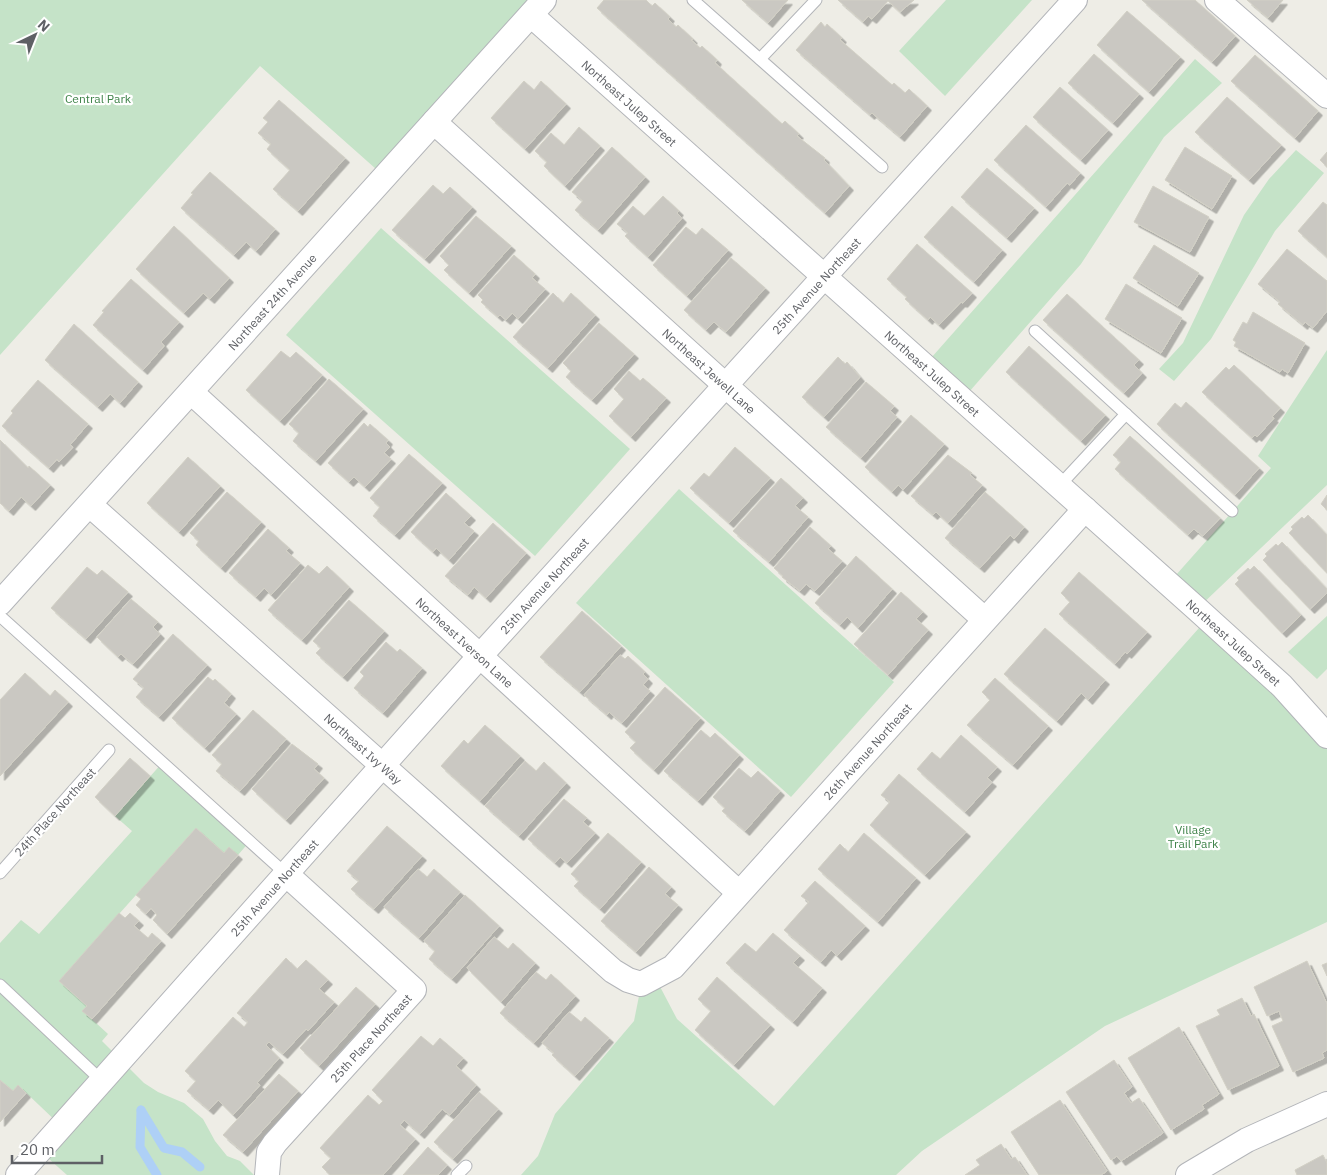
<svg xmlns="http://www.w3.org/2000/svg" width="1327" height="1175" font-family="'IBM Plex Sans',sans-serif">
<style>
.green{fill:#c5e3c8}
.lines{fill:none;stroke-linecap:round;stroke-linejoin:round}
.stream{stroke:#aed0f6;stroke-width:9}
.building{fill:#cac8c2;stroke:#d2d0c5;filter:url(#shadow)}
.service-casing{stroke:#b3b5b9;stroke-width:13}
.minor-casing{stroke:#b3b5b9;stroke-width:26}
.service{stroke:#fff;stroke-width:11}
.minor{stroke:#fff;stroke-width:24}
.labels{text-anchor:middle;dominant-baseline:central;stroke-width:4.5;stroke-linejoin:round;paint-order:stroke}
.park-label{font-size:12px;fill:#3f8349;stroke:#fff}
.street-label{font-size:12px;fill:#5e6065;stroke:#fff}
</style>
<defs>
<filter id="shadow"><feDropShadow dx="4.5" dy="4.5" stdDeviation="0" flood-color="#0004"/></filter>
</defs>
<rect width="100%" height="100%" fill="#eeede6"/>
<g class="green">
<path d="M0,0H544L385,177L260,66L0,355Z"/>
<path d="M946,0H1032L945,96L899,51Z"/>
<path d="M1195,59L1222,83L1164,137L1081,264L962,400L924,366Z"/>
<path d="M1296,150L1324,173L1275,231L1211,339L1174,381L1159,369L1183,343L1244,215L1269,179Z"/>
<path d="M381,228L630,449L535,556L286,335Z"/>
<path d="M1327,350V485L1197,609L1168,584L1271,468L1258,456Z"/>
<path d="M679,489L894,682L791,797L576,603Z"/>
<path d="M1327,616V669L1317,679L1288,652Z"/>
<path d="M1207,619L1327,736V922L1105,1026L922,1151L896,1175H521L538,1156L555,1114L634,1021L641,986L656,979L677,1019L774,1106Z"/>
<path d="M163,762L250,841L238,855L224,853L196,828L59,981L87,1006L83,1011L108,1034L102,1041L144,1083L158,1092L184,1103L203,1119L215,1141L227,1156L240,1161L254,1175H67L40,1151L61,1126L18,1085L13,1091L0,1080V943L21,920L39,934L132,831L115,816Z"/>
</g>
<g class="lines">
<g class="stream">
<path d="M141,1110L164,1148L182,1152L200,1167"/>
<path d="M141,1110L140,1147L157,1175"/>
</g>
</g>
<g class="building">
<path d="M604,0H646L652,6L655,3L670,17L668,19L676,27L678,25L693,39L691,40L700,48L702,46L717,60L715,63L782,124L785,121L799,134L797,136L825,158L824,160L849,186L825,213L597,8Z"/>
<path d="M742,0H788L768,23Z"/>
<path d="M838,0H914L900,12L888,1L872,19L868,16L863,22Z"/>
<path d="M1142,0H1195L1235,36L1212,62Z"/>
<path d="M1247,0H1283L1268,18Z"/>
<path d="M1127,11L1180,57L1149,92L1097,45Z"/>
<path d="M821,22L825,27L827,24L842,38L840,40L892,85L894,83L905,93L909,89L927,106L900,137L872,113L870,115L796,50Z"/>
<path d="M1094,54L1139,94L1113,123L1068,83Z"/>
<path d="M1255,55L1318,111L1295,138L1231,81Z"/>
<path d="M524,81L534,90L541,81L566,104L525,149L491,118Z"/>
<path d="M1060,87L1108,130L1081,160L1033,117Z"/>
<path d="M1227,97L1281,145L1249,180L1195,132Z"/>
<path d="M279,100L345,158L298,211L273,189L290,170L267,149L271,144L258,133L268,122L263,118Z"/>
<path d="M1026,125L1080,173L1070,185L1067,183L1046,207L994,160Z"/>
<path d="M579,127L600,146L565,186L544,166L547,162L535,151L551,133L564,145Z"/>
<path d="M612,147L645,177L598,230L575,210L583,201L572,192Z"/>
<path d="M1185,147L1232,176L1212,209L1165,180Z"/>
<path d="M1327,152V167L1320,160Z"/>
<path d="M987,168L1034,208L1007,238L961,197Z"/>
<path d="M210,172L275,229L256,251L246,242L234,255L181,208L193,194L191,193Z"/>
<path d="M433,185L443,194L450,187L472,207L425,259L392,230Z"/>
<path d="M1153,186L1209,217L1190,252L1134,222Z"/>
<path d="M663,196L679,211L677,213L682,218L648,257L625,236L628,233L617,224L633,206L644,216Z"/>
<path d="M1323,202L1327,205V257L1298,231Z"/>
<path d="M952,206L1002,250L974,282L924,237Z"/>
<path d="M476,216L511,246L469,293L444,270L449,265L440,256Z"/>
<path d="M174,226L229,278L210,299L203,293L184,313L136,269Z"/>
<path d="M686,227L696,235L702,228L728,250L687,296L653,265Z"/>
<path d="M917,244L972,293L963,303L961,302L939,325L930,317L928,320L905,299L907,297L887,279Z"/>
<path d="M1154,245L1199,273L1178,306L1133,278Z"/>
<path d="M1287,249L1327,281V311L1313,328L1305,322L1303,325L1278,304L1280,302L1258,284Z"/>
<path d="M514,255L535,274L532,278L545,289L518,319L512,313L506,320L500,315L498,317L481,302L483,300L478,295Z"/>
<path d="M731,258L765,288L726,332L714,322L706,330L684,310Z"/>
<path d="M131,279L179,322L161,342L164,346L143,370L93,325L104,312L102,311Z"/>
<path d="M1126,284L1182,318L1161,353L1105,319Z"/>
<path d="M553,293L563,303L571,293L595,315L548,368L513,337Z"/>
<path d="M1067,294L1139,360L1134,365L1142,373L1124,393L1043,320Z"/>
<path d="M1253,312L1305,343L1288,373L1282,369L1280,372L1234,346L1236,342L1233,340L1243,322L1247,324Z"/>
<path d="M599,323L634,354L592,400L566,377L571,371L563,363Z"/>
<path d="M74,324L138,382L120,403L110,394L98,407L45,360Z"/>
<path d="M1029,346L1105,415L1081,441L1006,372Z"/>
<path d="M281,351L290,358L296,352L322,375L280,421L246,390Z"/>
<path d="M838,357L845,364L847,362L860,377L824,417L802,397Z"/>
<path d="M1234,365L1280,408L1272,417L1274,418L1257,437L1255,435L1252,438L1202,392L1226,367L1229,370Z"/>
<path d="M629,371L640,381L643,378L666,398L631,437L609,416L624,399L614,389Z"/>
<path d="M329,379L363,409L316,461L293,441L299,433L289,424Z"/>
<path d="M38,380L88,424L70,445L73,447L59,462L57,459L49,468L2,426L13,413L11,411Z"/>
<path d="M866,382L894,406L890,411L897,417L861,458L826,427Z"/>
<path d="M1186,402L1259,468L1235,495L1157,424L1175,403L1181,408Z"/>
<path d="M911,415L944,444L903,490L898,485L892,492L865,467Z"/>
<path d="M364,423L368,427L370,424L388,440L386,443L390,447L384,453L391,459L365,487L354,477L349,482L328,463Z"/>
<path d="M1130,436L1220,518L1203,536L1194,529L1188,535L1115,469L1121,462L1113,455Z"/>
<path d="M0,440L28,468L29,466L50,485L31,506L21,497L9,511L0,503Z"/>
<path d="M735,447L770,478L729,523L690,488L704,473L709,477Z"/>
<path d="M409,454L442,483L395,535L373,516L380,507L370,498Z"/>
<path d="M948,455L972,473L970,475L982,485L948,523L936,512L933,515L911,496Z"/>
<path d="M188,457L220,486L179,532L147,503Z"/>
<path d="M781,478L803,498L795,506L808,517L769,562L733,531Z"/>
<path d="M227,492L261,522L221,568L196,545L199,541L190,533Z"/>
<path d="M985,492L1024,527L1014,539L1010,535L980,568L945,538Z"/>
<path d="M446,493L471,516L464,523L474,531L449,560L436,548L433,552L411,532Z"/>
<path d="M1327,495V510L1321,504Z"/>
<path d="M1308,515L1327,535V573L1289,533L1293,529L1291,527L1302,517L1304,519Z"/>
<path d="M493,523L526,553L486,598L474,587L468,595L445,576Z"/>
<path d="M810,527L831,546L828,549L842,561L815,591L806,584L800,591L782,577L783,576L774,568Z"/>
<path d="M268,529L289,548L286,551L300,563L271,595L264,588L256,597L229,573Z"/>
<path d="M1282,542L1327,589V593L1310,609L1263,560L1267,556L1265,554L1276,544L1278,546Z"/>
<path d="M856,556L892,589L858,628L847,617L840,625L815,603Z"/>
<path d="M308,565L319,574L327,566L349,587L302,640L268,610Z"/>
<path d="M1254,566L1301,615L1282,633L1235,584L1239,580L1237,578L1248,568L1250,570Z"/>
<path d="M87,567L97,575L102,570L128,592L86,639L51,608Z"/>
<path d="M1079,572L1147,632L1127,654L1125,652L1115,664L1059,614L1070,602L1061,593Z"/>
<path d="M901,592L923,612L916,619L928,630L888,675L854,644Z"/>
<path d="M131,599L158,622L153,627L160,634L133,664L121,654L118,657L97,637Z"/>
<path d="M349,600L384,631L343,677L316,653L321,648L313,641Z"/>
<path d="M582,611L621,646L580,692L540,657Z"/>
<path d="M1045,628L1105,680L1088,700L1081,693L1057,721L1004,674Z"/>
<path d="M173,634L207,665L159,717L136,697L144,688L133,679Z"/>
<path d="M386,642L397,652L400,649L422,668L383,713L354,688L364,676L360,672Z"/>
<path d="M620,655L625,659L628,656L645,672L643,674L648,679L643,685L650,691L622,723L609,712L607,715L584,695Z"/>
<path d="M25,673L50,696L55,690L68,702L0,776V700Z"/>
<path d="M208,677L213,681L215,679L231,694L224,703L236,714L205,748L172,718Z"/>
<path d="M995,678L1048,726L1013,765L967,725L990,700L982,692Z"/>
<path d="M665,687L700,718L654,770L630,748L636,742L625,732Z"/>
<path d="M253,710L286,739L240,791L216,771L222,764L212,755Z"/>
<path d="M485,725L520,756L480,801L441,766L464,740L468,744Z"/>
<path d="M701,730L710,738L715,733L739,755L698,801L664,771Z"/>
<path d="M961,735L997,767L987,778L992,782L965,812L917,769L932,752L940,759Z"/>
<path d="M292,744L318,764L314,769L324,778L286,820L252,789Z"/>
<path d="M130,758L150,776L115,816L95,797Z"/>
<path d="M525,761L536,771L544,762L566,783L519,836L485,806Z"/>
<path d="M739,768L751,778L758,771L780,791L745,831L722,811L725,808L713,797Z"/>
<path d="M899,774L966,832L925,875L870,825L890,802L881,795Z"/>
<path d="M564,799L587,818L583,822L595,833L567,863L560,857L555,863L528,839Z"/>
<path d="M387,826L422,856L374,909L351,889L359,881L347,871Z"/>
<path d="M196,828L224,853L229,847L238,855L167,934L153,920L157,915L151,908L146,914L136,905L141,899L136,895Z"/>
<path d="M608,833L641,862L600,909L574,886L579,881L571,874Z"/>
<path d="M864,833L916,878L878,922L818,869L840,844L848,852Z"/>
<path d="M649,867L671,887L665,894L678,905L636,952L601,921Z"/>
<path d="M418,869L427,877L434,869L460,892L419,938L384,907Z"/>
<path d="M815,881L865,926L837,956L831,950L821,962L784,930L809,902L801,896Z"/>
<path d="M465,895L499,926L452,979L429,959L435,951L424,941Z"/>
<path d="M119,913L125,918L130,913L139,921L134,926L148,938L152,933L161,941L92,1019L82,1011L87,1006L59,981Z"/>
<path d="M773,933L800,956L793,963L822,988L793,1022L726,963L745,943L756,952Z"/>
<path d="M494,937L508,949L513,943L535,963L501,1002L467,968Z"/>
<path d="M286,958L297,969L306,960L328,980L319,989L334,1002L308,1031L306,1029L283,1054L269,1042L266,1045L279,1058L257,1083L260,1085L233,1115L218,1100L209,1110L187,1091L196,1081L185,1071L233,1017L244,1027L248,1022L237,1013Z"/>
<path d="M1307,961L1327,1004V1050L1322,1053L1324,1058L1293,1072L1272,1026L1283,1021L1279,1011L1267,1016L1254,987Z"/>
<path d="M1327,963V976L1322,965Z"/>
<path d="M536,972L546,980L551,974L575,996L534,1043L500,1013Z"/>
<path d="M717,977L770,1025L734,1065L695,1030L711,1011L698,999Z"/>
<path d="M356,987L375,1004L319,1066L300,1048Z"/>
<path d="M1242,998L1251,1016L1254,1014L1279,1066L1228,1090L1196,1026L1220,1015L1217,1010Z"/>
<path d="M569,1012L581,1022L585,1017L609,1038L575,1076L552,1055L554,1053L542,1043Z"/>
<path d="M1179,1027L1219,1094L1202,1105L1204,1109L1171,1130L1128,1058Z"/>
<path d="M421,1036L433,1046L440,1038L463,1058L456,1066L476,1085L450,1115L442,1109L420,1134L404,1120L400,1125L415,1139L383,1175H330L322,1167L331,1158L320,1148L368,1095L379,1105L383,1101L372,1090Z"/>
<path d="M1114,1060L1132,1087L1124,1093L1131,1103L1139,1098L1163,1133L1121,1161L1117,1156L1111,1160L1066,1092Z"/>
<path d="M279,1074L298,1091L243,1152L223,1135Z"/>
<path d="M0,1080L13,1091L18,1085L26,1093L0,1122Z"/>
<path d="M479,1092L498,1109L453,1159L434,1142Z"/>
<path d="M1060,1100L1107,1171L1101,1175H1039L1011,1132Z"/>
<path d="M1001,1144L1011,1159L1015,1157L1027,1175H965L980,1165L976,1160Z"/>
<path d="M428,1147L447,1165L438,1175H403Z"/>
<path d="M1323,1155L1327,1163V1175H1297L1295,1170Z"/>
</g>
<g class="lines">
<defs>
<g id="service">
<path d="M693,0L882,167"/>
<path d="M760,59L816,0"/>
<path d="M1035,331L1232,511"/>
<path d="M1059,486L1126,414"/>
<path d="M0,616L286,874"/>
<path d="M0,873L109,750"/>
<path d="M0,985L102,1081"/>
<path d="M457,1175L466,1166"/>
</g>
<g id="minor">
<path d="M1217,0L1327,96"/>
<path id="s1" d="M531,15L1197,609L1282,686L1327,736"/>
<path id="s2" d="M434,122L984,619"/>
<path id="s3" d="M191,392L738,892"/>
<path id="s4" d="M90,505L613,971L628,980L641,984L673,967L1085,509"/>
<path id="s5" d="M0,603L544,0"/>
<path id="s6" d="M18,1175L480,656L1075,0"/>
<path id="s7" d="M267,1175L269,1152L275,1143L414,990L286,874"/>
<path d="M1188,1175L1247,1140L1327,1104"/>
</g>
</defs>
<use href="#service" class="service-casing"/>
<use href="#minor" class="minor-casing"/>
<use href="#service" class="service"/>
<use href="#minor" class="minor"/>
</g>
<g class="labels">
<g class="park-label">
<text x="98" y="98">Central Park</text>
<text x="1193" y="829">Village<tspan x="1193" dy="14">Trail Park</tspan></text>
</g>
<g class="street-label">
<text stroke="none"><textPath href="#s1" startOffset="132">Northeast Julep Street</textPath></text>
<text stroke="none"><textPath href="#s6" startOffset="1195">25th Avenue Northeast</textPath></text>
<text stroke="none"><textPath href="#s5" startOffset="406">Northeast 24th Avenue</textPath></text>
<text stroke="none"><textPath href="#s2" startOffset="371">Northeast Jewell Lane</textPath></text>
<text stroke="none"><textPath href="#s1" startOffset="538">Northeast Julep Street</textPath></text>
<text stroke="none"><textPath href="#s6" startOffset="790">25th Avenue Northeast</textPath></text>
<text stroke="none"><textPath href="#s3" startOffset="371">Northeast Iverson Lane</textPath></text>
<text stroke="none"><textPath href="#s1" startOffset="942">Northeast Julep Street</textPath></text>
<text stroke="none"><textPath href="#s4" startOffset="366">Northeast Ivy Way</textPath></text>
<text stroke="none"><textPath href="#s4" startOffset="1058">26th Avenue Northeast</textPath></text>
<text transform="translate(55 812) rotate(-48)">24th Place Northeast</text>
<text stroke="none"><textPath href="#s6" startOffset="385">25th Avenue Northeast</textPath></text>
<text stroke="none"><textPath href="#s7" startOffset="176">25th Place Northeast</textPath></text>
</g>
</g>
<g transform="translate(35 35) rotate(43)" stroke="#ffffff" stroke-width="4" paint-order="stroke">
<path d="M0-4L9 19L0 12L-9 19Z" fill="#5e6065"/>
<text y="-8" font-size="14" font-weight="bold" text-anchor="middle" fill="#5e6065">N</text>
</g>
<path d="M12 1155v8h90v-8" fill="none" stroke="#5e6065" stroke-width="2.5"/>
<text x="20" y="1155" font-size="15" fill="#5e6065" stroke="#ffffff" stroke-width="4" paint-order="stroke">20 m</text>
</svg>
